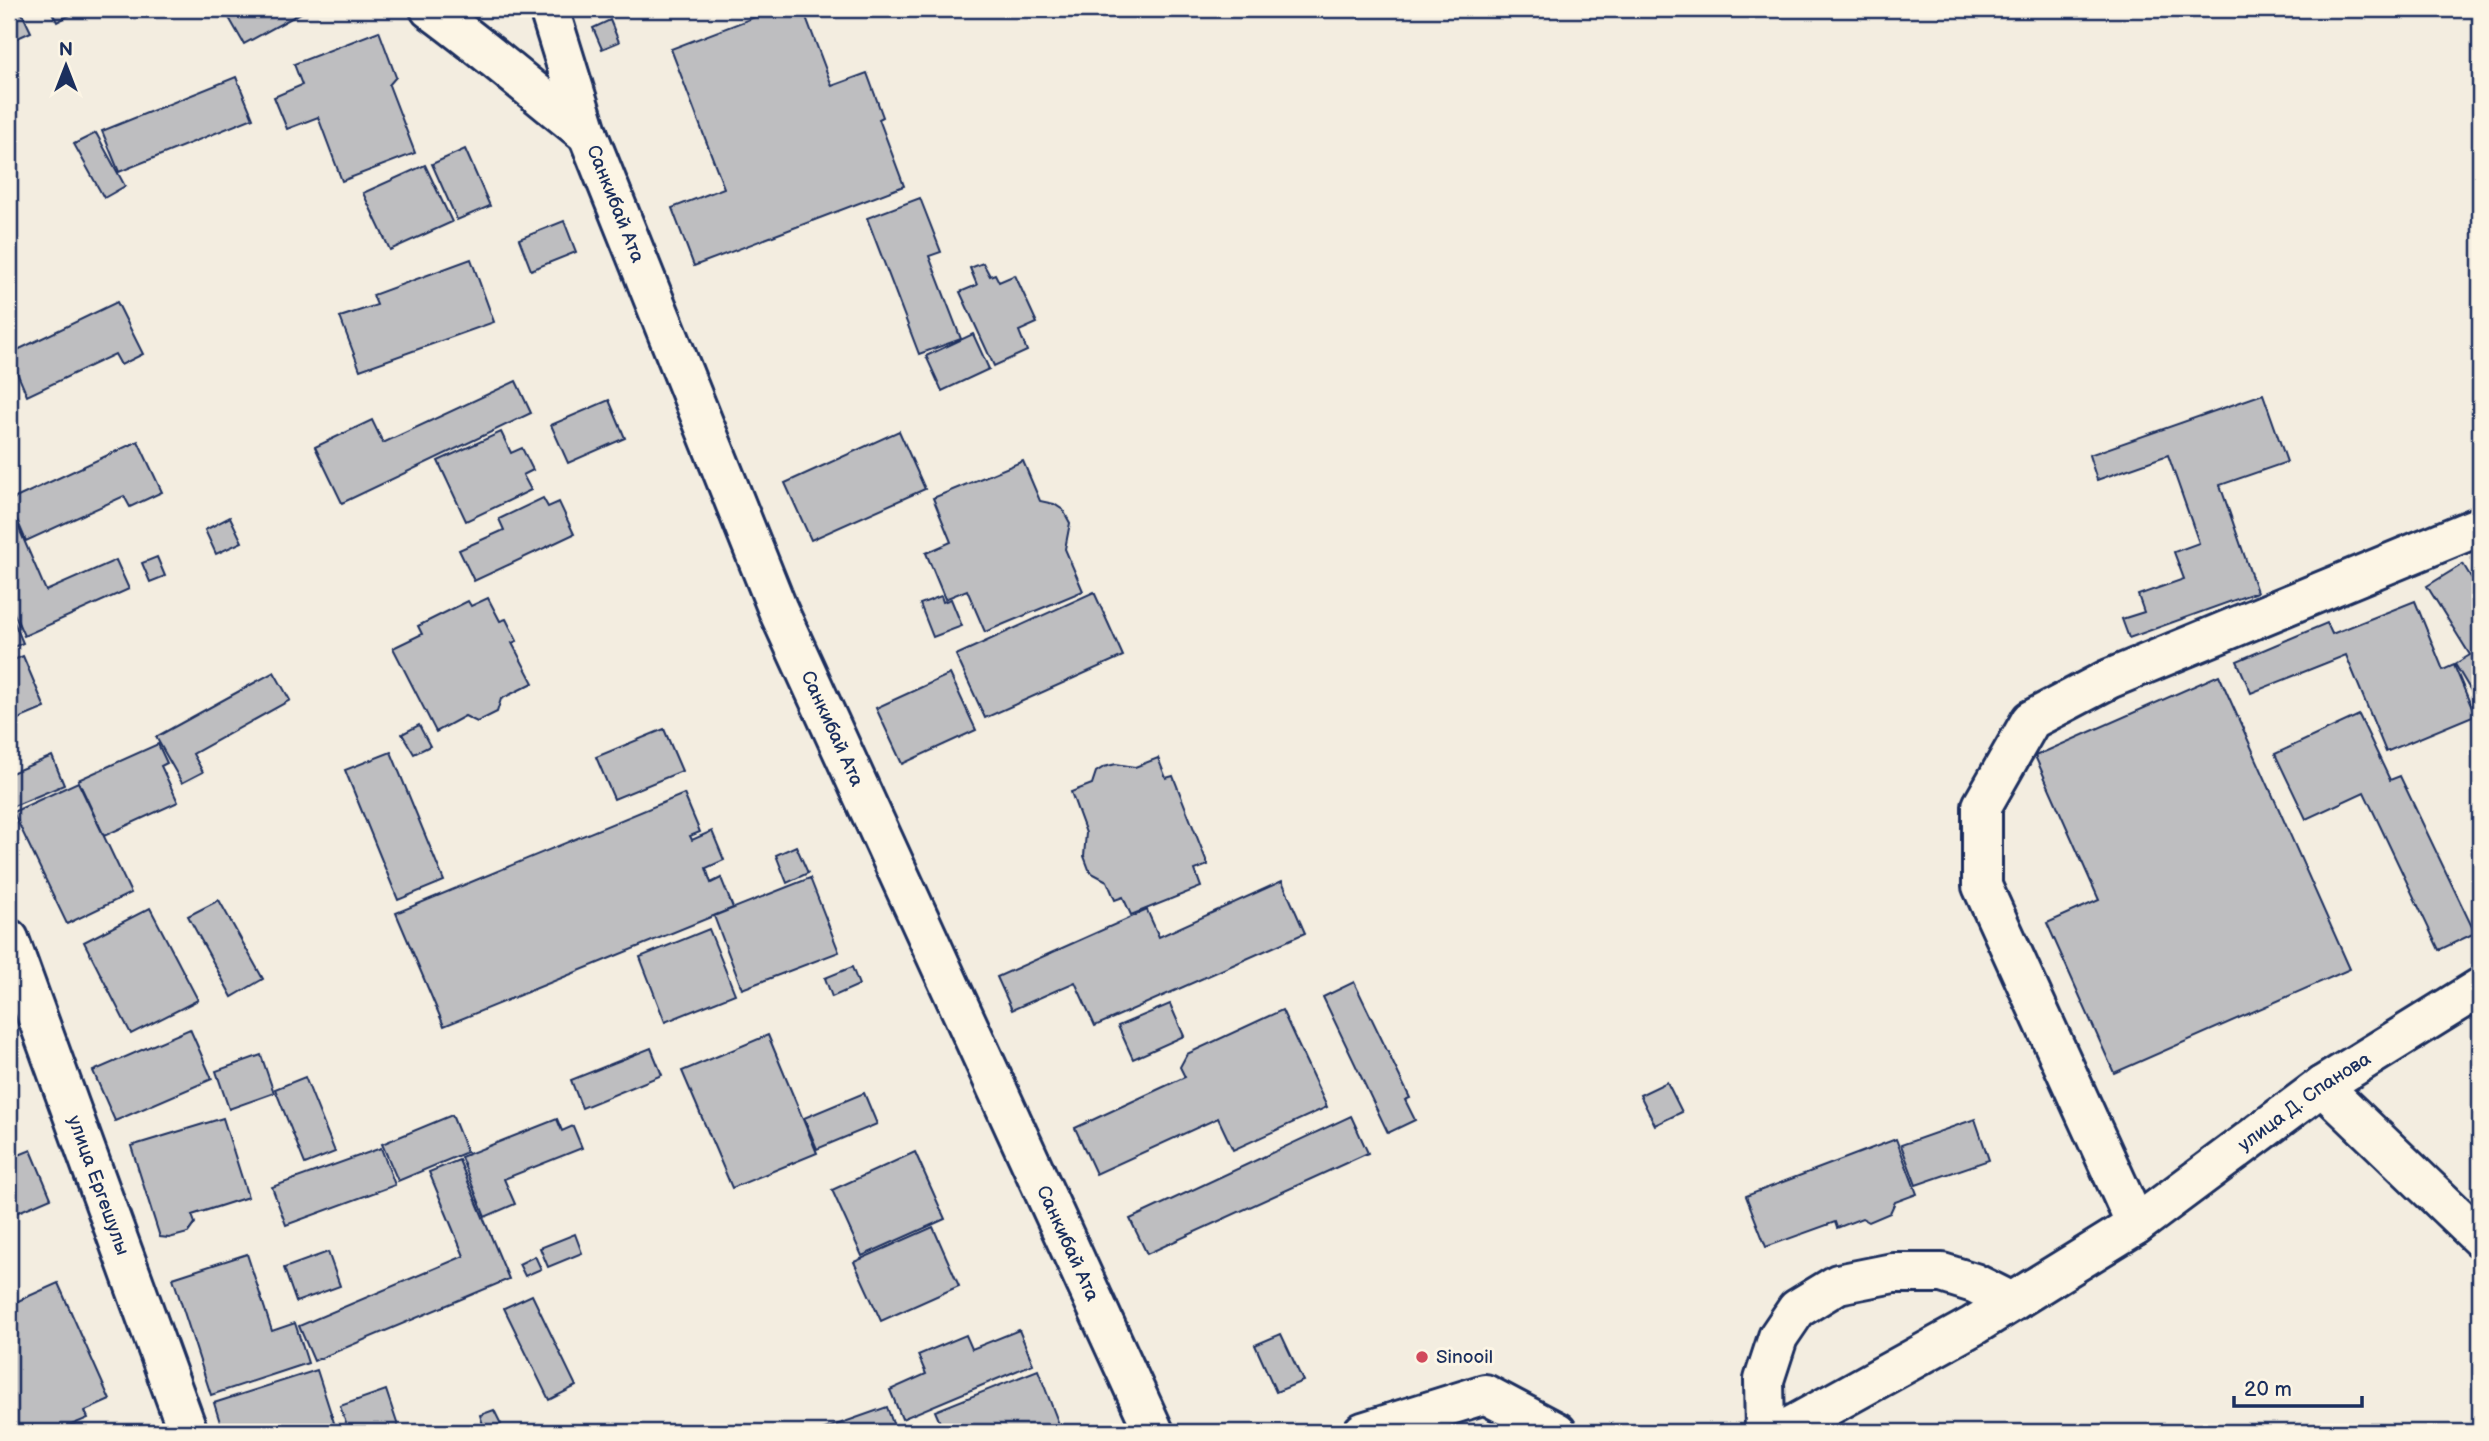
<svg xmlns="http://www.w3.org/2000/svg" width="2489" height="1441" font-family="'Balsamiq Sans',sans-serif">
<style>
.building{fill:#bebec0;stroke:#1b2f5e;stroke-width:2}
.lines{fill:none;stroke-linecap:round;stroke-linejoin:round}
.minor-casing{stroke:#1b2f5e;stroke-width:44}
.major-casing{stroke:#1b2f5e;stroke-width:44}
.minor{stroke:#fcf5e5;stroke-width:38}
.major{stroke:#fcf5e5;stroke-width:38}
.poi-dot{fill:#d1495b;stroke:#fcf5e5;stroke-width:2.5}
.labels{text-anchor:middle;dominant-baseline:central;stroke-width:6;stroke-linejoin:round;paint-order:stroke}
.street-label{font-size:19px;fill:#1b2f5e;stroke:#fcf5e5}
.poi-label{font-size:19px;fill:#1b2f5e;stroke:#fcf5e5;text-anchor:start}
</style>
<rect width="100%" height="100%" fill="#f3ede0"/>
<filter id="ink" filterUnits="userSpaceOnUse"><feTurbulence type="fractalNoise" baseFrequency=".0143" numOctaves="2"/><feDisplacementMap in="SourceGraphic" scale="14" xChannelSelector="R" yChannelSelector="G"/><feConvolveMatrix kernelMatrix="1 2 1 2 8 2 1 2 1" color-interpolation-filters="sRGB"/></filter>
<g filter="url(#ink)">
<g class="building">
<path d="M9,9H20L31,32L9,42Z"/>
<path d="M50,9H82L57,22Z"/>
<path d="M224,9H308L244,44Z"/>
<path d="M776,9H803L832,86L867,73L883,117L879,119L904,186L694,266L672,208L724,188L671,49Z"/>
<path d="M610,20L619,42L602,49L593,28Z"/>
<path d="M379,31L396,77L389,85L415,153L342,181L318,117L287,129L274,97L302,85L294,64Z"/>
<path d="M236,77L253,118L119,172L102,131Z"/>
<path d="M96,133L125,186L104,198L74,144Z"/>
<path d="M465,149L490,206L457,220L432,164Z"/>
<path d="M425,165L452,222L390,250L363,193Z"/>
<path d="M920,198L941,252L929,256L961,339L919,354L867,218Z"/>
<path d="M564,221L576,252L531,270L519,239Z"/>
<path d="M471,259L494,322L360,370L340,317L377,305L373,295Z"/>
<path d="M983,263L990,276L995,274L999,282L1015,275L1037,323L1019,331L1027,351L994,366L960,292L977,285L970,268Z"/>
<path d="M117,302L143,354L121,365L115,354L27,396L9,354Z"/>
<path d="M973,334L989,369L942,391L926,356Z"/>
<path d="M516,381L531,413L342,503L315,447L372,420L383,443Z"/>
<path d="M2263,394L2287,462L2220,485L2257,592L2129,638L2122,619L2144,612L2138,595L2184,579L2174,552L2199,543L2168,455L2097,480L2089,455Z"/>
<path d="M609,400L625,438L568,463L551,425Z"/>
<path d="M899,431L925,489L811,540L785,483Z"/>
<path d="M501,432L511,453L522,448L533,470L523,475L531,490L466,521L438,461Z"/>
<path d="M138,441L162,492L130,507L124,496L26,541L9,501Z"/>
<path d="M1023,461L1040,501L1054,504L1063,510L1070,523L1065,549L1083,591L985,632L967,590L945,599L926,553L951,542L933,498Z"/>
<path d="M543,498L548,507L559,502L574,534L474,581L459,550L504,530L499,519Z"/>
<path d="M11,510L46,591L116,560L129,589L24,636L9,602V511Z"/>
<path d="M230,517L242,542L216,554L205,530Z"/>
<path d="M157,557L165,576L150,582L142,563Z"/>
<path d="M2463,564L2480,592V706L2455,664L2470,655L2427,586Z"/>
<path d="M1094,592L1123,656L985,718L956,655Z"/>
<path d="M941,596L943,602L951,599L962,626L933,637L920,604Z"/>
<path d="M488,598L500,621L506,619L517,641L512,643L533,683L501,699L497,712L477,722L465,716L436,732L393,648L422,634L418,626L468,601L471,606Z"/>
<path d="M2415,601L2443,670L2454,665L2475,715L2386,752L2346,655L2251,693L2237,661L2327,623L2332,634Z"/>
<path d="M9,610L23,643L9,649Z"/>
<path d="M23,656L45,708L9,723V662Z"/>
<path d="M274,672L290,700L193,754L203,772L182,783L156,737Z"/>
<path d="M950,674L976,730L902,764L876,708Z"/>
<path d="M2219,675L2350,969L2114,1073L2047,923L2099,900L2035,756Z"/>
<path d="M2359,715L2390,780L2400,776L2475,933L2439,950L2364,792L2306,819L2275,754Z"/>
<path d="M419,725L430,746L414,754L402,734Z"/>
<path d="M664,729L682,771L614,799L596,757Z"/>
<path d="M158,744L167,763L161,766L178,802L104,836L78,780Z"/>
<path d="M391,752L444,881L398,900L345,770Z"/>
<path d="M52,756L64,785L9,808V774Z"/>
<path d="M1158,758L1166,778L1173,776L1208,865L1195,870L1201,887L1131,915L1123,897L1115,900L1107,881L1090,872L1084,856L1086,833L1071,792L1092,784L1096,772L1104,767L1116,764L1135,767Z"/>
<path d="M78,782L131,893L67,924L13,812Z"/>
<path d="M684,794L700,832L690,836L692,840L712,831L724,860L706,868L711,883L721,878L733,908L444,1026L396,913Z"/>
<path d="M796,846L808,873L787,883L776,855Z"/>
<path d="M810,878L839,952L742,989L714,916Z"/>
<path d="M1282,881L1305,933L1095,1026L1075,982L1012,1010L997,977L1147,910L1159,937Z"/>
<path d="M219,900L263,979L232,997L188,916Z"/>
<path d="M150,908L198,1000L131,1034L84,942Z"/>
<path d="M709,929L735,994L665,1022L640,957Z"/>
<path d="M852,967L859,985L832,997L825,978Z"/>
<path d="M1354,982L1410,1098L1405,1100L1415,1120L1388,1133L1323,997Z"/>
<path d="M1170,1004L1184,1036L1133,1059L1118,1026Z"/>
<path d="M1282,1010L1327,1107L1233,1150L1218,1118L1096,1174L1075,1128L1185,1077L1180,1067L1187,1054Z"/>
<path d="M190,1029L212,1079L115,1121L93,1071Z"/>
<path d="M768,1035L817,1153L732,1188L682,1071Z"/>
<path d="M651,1048L662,1075L582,1108L571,1080Z"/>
<path d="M261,1055L274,1093L229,1109L216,1071Z"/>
<path d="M305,1077L335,1152L305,1164L275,1089Z"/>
<path d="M1667,1082L1682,1112L1655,1125L1640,1095Z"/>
<path d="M864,1093L877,1124L817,1149L804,1118Z"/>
<path d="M452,1115L467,1152L398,1181L382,1144Z"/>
<path d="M1351,1116L1368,1153L1147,1254L1130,1219Z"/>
<path d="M223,1118L248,1197L192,1215L195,1223L188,1233L169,1238L160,1237L131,1146Z"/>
<path d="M557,1119L562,1131L573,1126L582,1148L504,1179L515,1204L485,1217L461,1157Z"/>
<path d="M1975,1119L1989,1160L1916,1185L1901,1145Z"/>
<path d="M1896,1139L1917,1194L1895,1202L1890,1213L1869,1222L1862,1218L1837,1228L1835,1222L1766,1247L1746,1196Z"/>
<path d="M381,1148L395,1185L286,1225L272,1187Z"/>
<path d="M31,1150L51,1198L9,1216V1159Z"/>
<path d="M915,1152L945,1219L862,1256L832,1190Z"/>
<path d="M459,1160L509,1279L314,1361L299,1326L464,1256L429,1172Z"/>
<path d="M933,1227L959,1286L881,1321L854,1262Z"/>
<path d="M575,1234L582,1253L548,1267L540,1248Z"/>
<path d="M328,1252L340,1286L296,1302L284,1268Z"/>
<path d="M247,1254L272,1331L295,1323L308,1363L211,1395L173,1278Z"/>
<path d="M535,1256L541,1269L525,1276L519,1264Z"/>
<path d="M58,1283L110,1400L85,1411L88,1418L55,1432H9V1305Z"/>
<path d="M532,1295L576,1386L549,1400L504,1308Z"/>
<path d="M1019,1330L1033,1364L902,1419L890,1390L926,1374L918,1355L966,1335L972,1349Z"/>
<path d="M1281,1334L1303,1381L1276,1392L1255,1345Z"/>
<path d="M317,1370L337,1432H223L214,1403Z"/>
<path d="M1038,1370L1062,1432H944L935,1411Z"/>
<path d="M386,1390L399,1429L390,1432H349L340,1406Z"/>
<path d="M887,1407L896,1432H816Z"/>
<path d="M494,1410L501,1424L485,1431L480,1415Z"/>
</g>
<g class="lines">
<defs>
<g id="minor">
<path d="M430,9C485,49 535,93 588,135"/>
<path id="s1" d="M549,9L588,135L778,610L1154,1432"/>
<path id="s2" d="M9,939L188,1432"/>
<path d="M2322,1086L2480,1238"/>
<path d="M2136,1225L1982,886V806L2031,720L2109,679L2480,526"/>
<path d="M1363,1432L1485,1394L1557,1432"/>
<path d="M1765,1432L1764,1380L1778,1337L1797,1309L1838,1284L1893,1273H1942L1974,1283L2012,1302"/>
</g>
<g id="major">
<path id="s3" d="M1781,1432L1973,1326L2136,1225L2322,1086L2480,988"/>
</g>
</defs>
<use href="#minor" class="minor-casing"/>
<use href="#major" class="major-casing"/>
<use href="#minor" class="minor"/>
<use href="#major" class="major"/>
</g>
</g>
<circle class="poi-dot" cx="1422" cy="1357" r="7"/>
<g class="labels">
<g class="street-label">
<text stroke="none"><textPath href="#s1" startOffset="206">Санкибай Ата</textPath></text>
<text stroke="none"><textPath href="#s1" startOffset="774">Санкибай Ата</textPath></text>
<text stroke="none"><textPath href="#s3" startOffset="620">улица Д. Спанова</textPath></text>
<text stroke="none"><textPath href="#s2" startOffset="262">улица Ергешулы</textPath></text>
<text stroke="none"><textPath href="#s1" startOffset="1340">Санкибай Ата</textPath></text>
</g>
<g class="poi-label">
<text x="1436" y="1357">Sinooil</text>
</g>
</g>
<rect width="2489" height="1441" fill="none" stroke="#fcf5e5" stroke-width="35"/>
<rect x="18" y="18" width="2454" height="1406" fill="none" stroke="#1b2f5e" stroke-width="2.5" filter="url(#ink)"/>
<g transform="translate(66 66)" stroke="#fcf5e5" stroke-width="5" paint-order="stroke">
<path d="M0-5L12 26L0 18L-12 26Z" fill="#1b2f5e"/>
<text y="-10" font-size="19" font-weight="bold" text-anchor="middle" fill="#1b2f5e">N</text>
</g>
<path d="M2234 1396v10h128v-10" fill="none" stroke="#1b2f5e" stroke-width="3.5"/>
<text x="2244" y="1396" font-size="21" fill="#1b2f5e" stroke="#fcf5e5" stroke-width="5" paint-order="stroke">20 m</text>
</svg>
